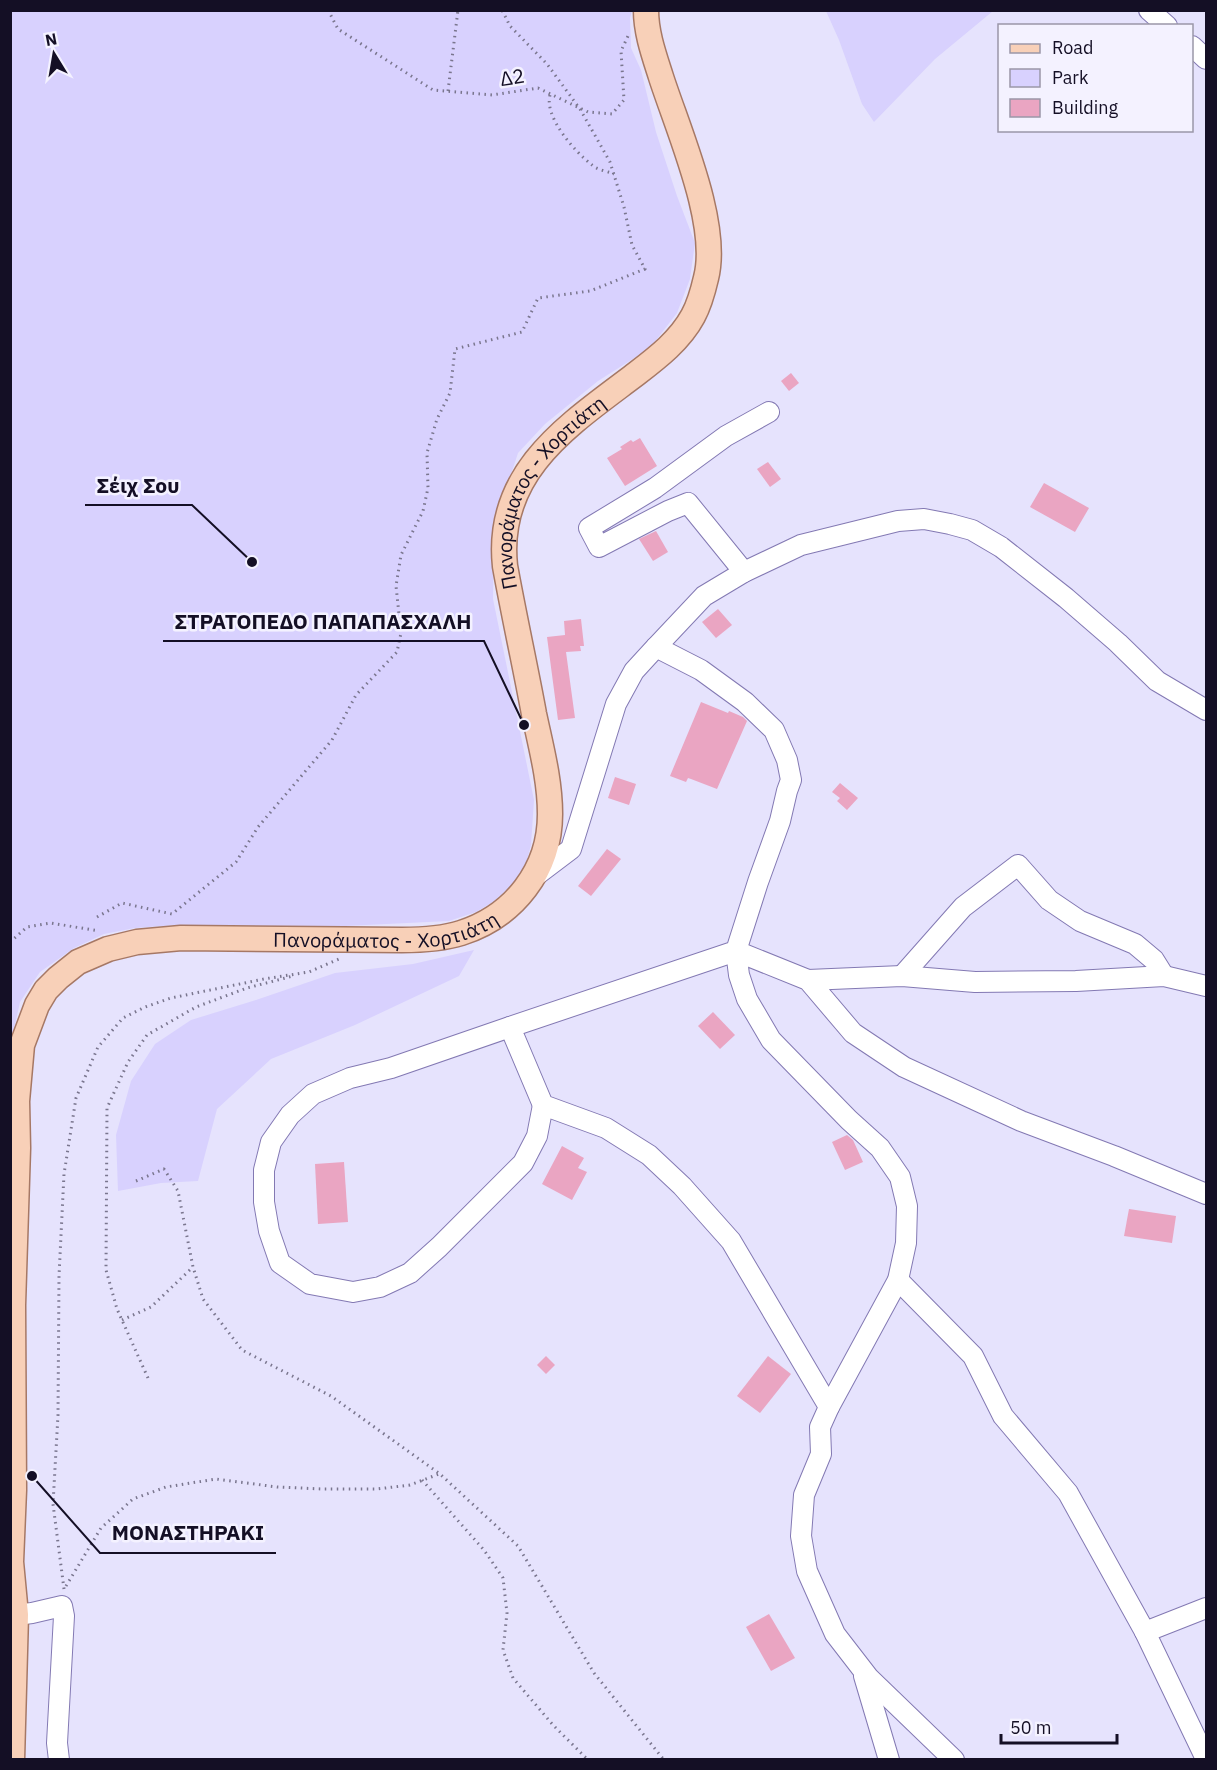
<svg xmlns="http://www.w3.org/2000/svg" width="1217" height="1770" font-family="'IBM Plex Sans',sans-serif">
<style>
.green{fill:#d8d1fe}
.building{fill:#eaa5c2}
.lines{fill:none;stroke-linecap:round;stroke-linejoin:round}
.minor-casing{stroke:#8379b3;stroke-width:22}
.major-casing{stroke:#a67865;stroke-width:27}
.path{stroke:#7a768e;stroke-width:3;stroke-dasharray:1.5 4.5;stroke-linecap:butt}
.minor{stroke:#fff;stroke-width:20}
.major{stroke:#f8d0b8;stroke-width:24}
.labels{text-anchor:middle;dominant-baseline:central;stroke-width:5;stroke-linejoin:round;paint-order:stroke}
.street-label{font-size:20px;fill:#140f25;stroke:#f4f2ff}
.leader{fill:none;stroke:#140f25;stroke-width:2}
.callout-dot{fill:#140f25;stroke:#f4f2ff;stroke-width:2}
.callout-label{font-size:21px;text-anchor:middle;font-weight:bold;fill:#140f25;stroke:#f4f2ff;stroke-width:5;stroke-linejoin:round;paint-order:stroke}
</style>
<rect width="100%" height="100%" fill="#e6e3fd"/>
<g class="green">
<path d="M11,11H632L630,18L631,48L641,70L656,132L677,196L695,243L690,279L677,313L650,348L598,381L545,424L518,453L494,526L493,599L534,800L531,845L527,860L522,872L510,887L493,902L476,912L449,921L324,927L177,925L135,928L104,934L74,948L40,972L20,1002L11,1043Z"/>
<path d="M826,11H993L935,59L874,122L862,104L839,40Z"/>
<path d="M474,950L459,976L355,1025L271,1059L217,1109L198,1181L161,1183L118,1191L116,1135L131,1081L155,1044L191,1020L256,1000L335,973L413,964Z"/>
</g>
<g class="building">
<path d="M791,373L799,383L789,391L781,381Z"/>
<path d="M640,438L657,466L625,486L607,458L622,449L620,447L631,440L633,442Z"/>
<path d="M768,462L781,479L770,487L757,469Z"/>
<path d="M1044,483L1089,508L1075,532L1030,507Z"/>
<path d="M656,531L668,552L653,561L639,539Z"/>
<path d="M718,609L732,625L716,638L702,622Z"/>
<path d="M581,619L584,646H580L581,651L566,652L575,718L558,720L547,637L565,635L564,621Z"/>
<path d="M701,702L728,713L729,711L743,717L747,721L717,789L691,779L688,778L686,782L670,776Z"/>
<path d="M615,777L636,784L629,805L608,798Z"/>
<path d="M840,783L858,798L847,810L837,801L840,798L832,792Z"/>
<path d="M607,849L621,859L591,896L578,886Z"/>
<path d="M713,1012L735,1035L720,1049L698,1026Z"/>
<path d="M847,1135L853,1140L863,1162L845,1170L832,1142Z"/>
<path d="M562,1146L584,1158L578,1168L587,1172L572,1200L542,1184Z"/>
<path d="M344,1162L348,1222L318,1224L315,1164Z"/>
<path d="M1129,1209L1176,1216L1172,1243L1124,1236Z"/>
<path d="M546,1356L555,1365L546,1374L537,1365Z"/>
<path d="M768,1356L791,1374L760,1413L737,1396Z"/>
<path d="M769,1614L795,1658L771,1671L746,1627Z"/>
</g>
<g class="lines">
<defs>
<g id="minor">
<path d="M1149,10L1167,26"/>
<path d="M1192,46L1206,59"/>
<path d="M744,572L688,503L668,511L599,547L589,528L655,488L726,436L769,412"/>
<path d="M656,647L704,596L744,572L801,545L898,521L924,519L950,524L972,530L1001,547L1066,598L1118,643L1157,681L1206,710"/>
<path d="M534,877L571,849L616,704L634,671L656,647L701,670L745,702L774,730L787,760L791,780L787,791L780,821L758,882L736,951L510,1027L543,1105L606,1128L649,1155L682,1186L731,1241L829,1407L820,1427L821,1454L804,1495L801,1536L807,1571L835,1634L869,1678L954,1760"/>
<path d="M902,976L963,907L1018,865L1049,900L1080,921L1135,944L1154,960L1164,976"/>
<path d="M808,980L902,976L975,982L1076,981L1164,976L1206,986"/>
<path d="M510,1027L391,1068L350,1078L313,1094L290,1115L271,1142L264,1170V1202L269,1231L280,1263L310,1284L353,1292L380,1287L410,1273L439,1247L523,1163L537,1136L543,1105"/>
<path d="M898,1280L973,1356L1003,1416L1068,1493L1145,1632"/>
<path d="M829,1407L898,1280L906,1243L907,1206L900,1177L880,1148L849,1120L771,1040L747,999L739,975L736,951L808,980L853,1033L904,1067L1021,1121L1114,1156L1206,1194"/>
<path d="M1206,1608L1145,1632L1206,1759"/>
<path d="M16,1615L32,1613L62,1606L64,1616L57,1743L59,1760"/>
<path d="M864,1676L889,1760"/>
</g>
<g id="major">
<path id="s1" d="M12,1760L16,1615L11,1562L14,1490L13,1305L18,1148L17,1101L22,1045L37,1005L46,990L58,978L78,962L108,949L137,942L181,938L402,940C422,940 442,939 461,933C514,916 550,870 550,814C550,780 541,747 534,714C525,665 514,616 505,566C495,473 567,426 632,377C654,360 679,342 693,316C699,305 703,291 706,278C720,224 678,130 661,77C654,55 646,33 646,10"/>
</g>
</defs>
<use href="#minor" class="minor-casing"/>
<use href="#major" class="major-casing"/>
<g class="path">
<path d="M328,10L338,29L433,90L492,95L538,88L588,112L612,114L624,100L621,51L628,36"/>
<path d="M448,91L458,10"/>
<path d="M550,95C544,117 575,152 592,165C597,170 607,171 614,174"/>
<path d="M97,917L122,903L172,914L236,862L258,827L332,740L356,695L397,652L401,633L396,586L401,555L423,511L428,488L427,453L437,419L450,393L455,349L522,332L538,298L590,291L645,269L632,245L624,207L610,162L580,109L547,64L510,26L502,10"/>
<path d="M10,942L27,927L51,923L99,931"/>
<path d="M136,1181L164,1169L178,1191L193,1267L203,1299L242,1350L331,1396L440,1474L518,1546L594,1673L664,1760"/>
<path d="M122,1320L151,1307L193,1267"/>
<path d="M148,1378L117,1309L106,1270L107,1108L128,1062L147,1035L196,1007L247,988L293,976"/>
<path d="M422,1480L484,1550L503,1578L507,1613L503,1650L513,1678L553,1725L588,1760"/>
<path d="M66,1586L101,1528L133,1499L166,1487L216,1479L277,1487L322,1489H377L410,1485L439,1474"/>
<path d="M64,1589L53,1504L58,1415L59,1276L64,1174L76,1098L98,1047L123,1018L145,1007L171,998L264,979L309,972L339,959"/>
</g>
<use href="#minor" class="minor"/>
<use href="#major" class="major"/>
</g>
<g class="labels">
<g class="street-label">
<text transform="translate(512 77) rotate(-9)">Δ2</text>
<text stroke="none"><textPath href="#s1" startOffset="1707">Πανοράματος - Χορτιάτη</textPath></text>
<text stroke="none"><textPath href="#s1" startOffset="1131">Πανοράματος - Χορτιάτη</textPath></text>
</g>
</g>
<path class="leader" d="M252 562L192 505H85M524 725L484 641H163M32 1476L100 1553H276"/>
<g class="callout-dot">
<circle cx="252" cy="562" r="6"/>
<circle cx="524" cy="725" r="6"/>
<circle cx="32" cy="1476" r="6"/>
</g>
<g class="callout-label">
<text x="138" y="493">Σέιχ Σου</text>
<text x="323" y="629">ΣΤΡΑΤΟΠΕΔΟ ΠΑΠΑΠΑΣΧΑΛΗ</text>
<text x="188" y="1540">ΜΟΝΑΣΤΗΡΑΚΙ</text>
</g>
<rect width="1217" height="1770" fill="none" stroke="#140f25" stroke-width="24"/>
<rect x="998" y="24" width="195" height="108" fill="#f4f2ff" stroke="#9a97a8" stroke-width="1.5"/>
<rect x="1010" y="44" width="30" height="9" fill="#f8d0b8" stroke="#9a97a8" stroke-width="1.5"/>
<text x="1052" y="54" font-size="18" fill="#140f25">Road</text>
<rect x="1010" y="69" width="30" height="18" fill="#d8d1fe" stroke="#9a97a8" stroke-width="1.5"/>
<text x="1052" y="84" font-size="18" fill="#140f25">Park</text>
<rect x="1010" y="99" width="30" height="18" fill="#eaa5c2" stroke="#9a97a8" stroke-width="1.5"/>
<text x="1052" y="114" font-size="18" fill="#140f25">Building</text>
<g transform="translate(54 54) rotate(349)" stroke="#f4f2ff" stroke-width="4.5" paint-order="stroke">
<path d="M0-4.5L10 22L0 15L-10 22Z" fill="#140f25"/>
<text y="-9" font-size="16" font-weight="bold" text-anchor="middle" fill="#140f25">N</text>
</g>
<path d="M1001 1734v9h116v-9" fill="none" stroke="#140f25" stroke-width="3"/>
<text x="1010" y="1734" font-size="18" fill="#140f25" stroke="#f4f2ff" stroke-width="4.5" paint-order="stroke">50 m</text>
</svg>
